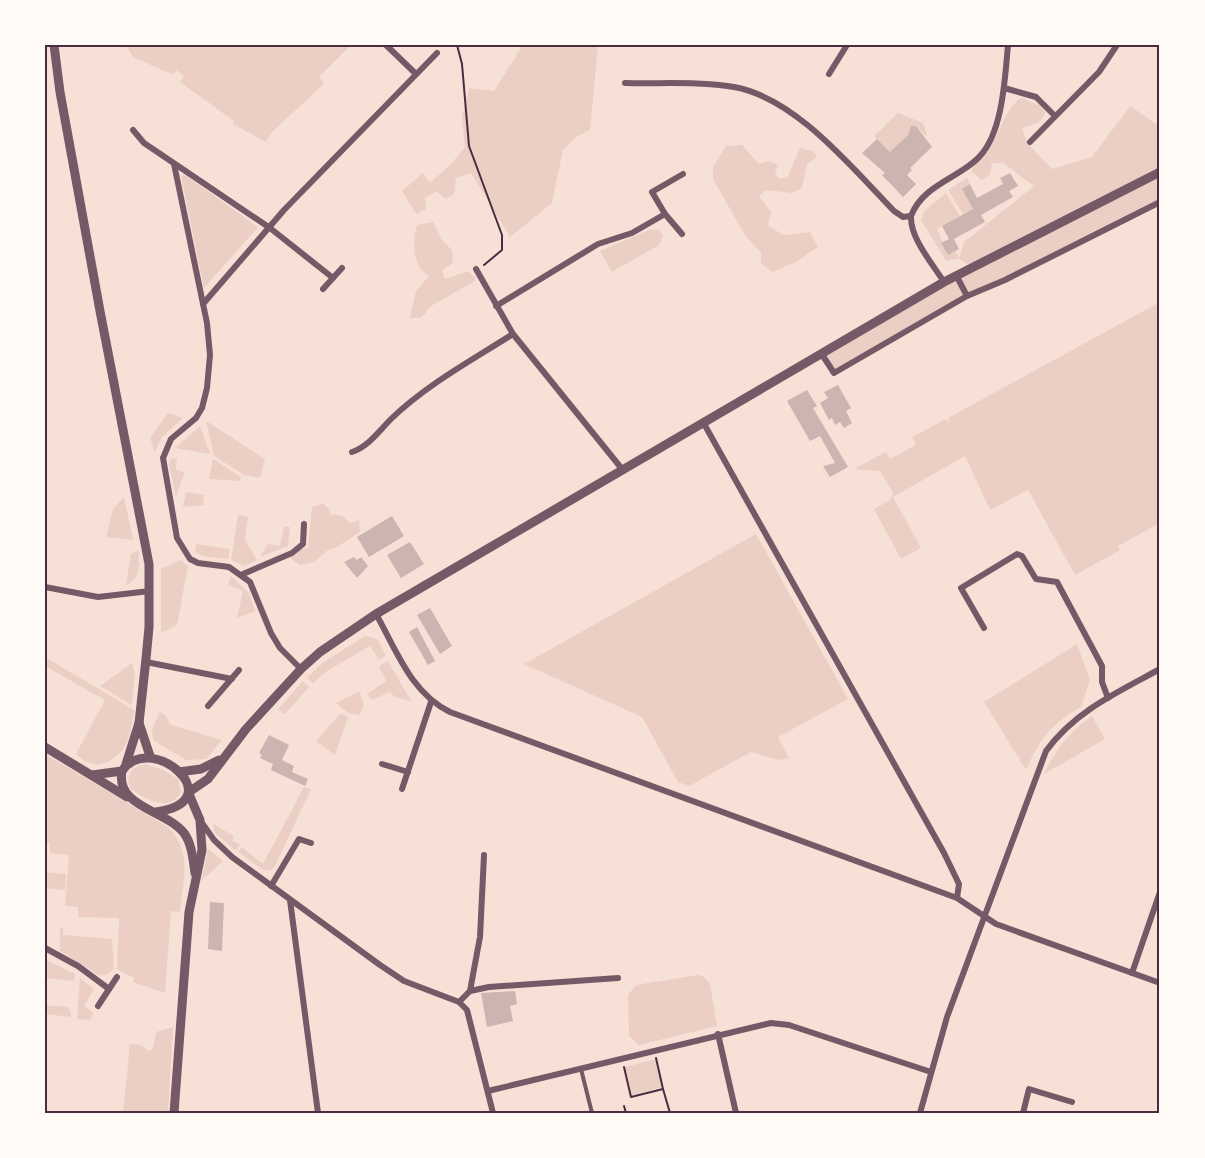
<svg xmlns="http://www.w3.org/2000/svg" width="1205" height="1158" font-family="Mulish,sans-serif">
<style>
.green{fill:#ebcfc5}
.building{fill:#ccb4b1}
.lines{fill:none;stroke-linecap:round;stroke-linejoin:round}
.path{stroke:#4a2c40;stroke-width:2}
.service{stroke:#755966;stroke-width:4}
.minor{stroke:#755966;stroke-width:6}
.tertiary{stroke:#755966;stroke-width:9}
.neatline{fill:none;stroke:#4a2c40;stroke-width:2}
</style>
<rect width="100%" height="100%" fill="#f7e1d7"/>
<g class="green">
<path d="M126,45H351L319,77L324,84L271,133L266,142L233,124L234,121L180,82L184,76L176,70L173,75L133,57Z"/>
<path d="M523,45H598L590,130L576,137L563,150L552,203L510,237L471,173L456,178L454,194L445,199L437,191L425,198L426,209L416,214L402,191L423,173L430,183L451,164L465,147L462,117L469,88L494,91Z"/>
<path d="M1021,98L1039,105L1046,113L1038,123L1022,128L1028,144L1052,169L1092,157L1130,106L1160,127V202L967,296L834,373L821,353L971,266L959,259L946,261L921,220L924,211L946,193L960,216L937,229L948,255L956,251L959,258L964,242L1034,186L1003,163H992L990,175L982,180L972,172L973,165C999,152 998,113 1021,98Z"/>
<path d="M898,113L923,123L927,134L926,136L916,126H911L908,135L890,152L874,136Z"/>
<path d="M742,145L759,164L769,161L778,165L775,174L779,178H787L800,148L813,151L817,157L807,164L802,188L792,193L766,190L759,196L771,212L768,226L784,235L810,232L818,247L796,262L772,272L761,263V253L744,234L713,179V167L726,146Z"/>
<path d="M185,175L258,227L204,288L181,176Z"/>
<path d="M967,178L970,184L962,189L973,209L963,214L948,190Z"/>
<path d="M433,222L442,240L452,250L453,263L442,270L445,279L468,271L475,277V281L431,306L421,318H410L416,291L429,276C412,267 412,241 417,225Z"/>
<path d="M651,229L659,230L663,236L659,245L612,272L600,251Z"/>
<path d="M1160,302V523L1118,546L1120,550L1075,575L1028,490L990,510L965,456L893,497L921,548L901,559L874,509L890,500L893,493L880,471L854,469L886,452L890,459L916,445L912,437L946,419L950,425L948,418Z"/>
<path d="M168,413L183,418L162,437L155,452L150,438Z"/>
<path d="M206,421L265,459L260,478L244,475L214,456Z"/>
<path d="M200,426L210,454L175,448Z"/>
<path d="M171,458L177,459L176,470L185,472L176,496L169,465Z"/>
<path d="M213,459L241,477L240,481L209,479Z"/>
<path d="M186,492L204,495L203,505L183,507Z"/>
<path d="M124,497L133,540L106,537L113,509Z"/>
<path d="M323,503L330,510V514L343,516L349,523L359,520L360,532L337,547L328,550L314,562L300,565L290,558L298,550L308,548L312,507Z"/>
<path d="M238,515L248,517L245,540L257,560L244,566L231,560Z"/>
<path d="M284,527H290L288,546L260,557L268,544L280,546Z"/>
<path d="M756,534L848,699L778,737L789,758L779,760L751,752L689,786L678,782L642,717L524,664Z"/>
<path d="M196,544L230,549L228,559L202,556L195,551Z"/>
<path d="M139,550C139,564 142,579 126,585L131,554Z"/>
<path d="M180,560L188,566L177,625L161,633V569Z"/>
<path d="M231,576L249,593L255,611L237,618L243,591L228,585Z"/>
<path d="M365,636L377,639L386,656L379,660L370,646L327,671L313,683L307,678L322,663Z"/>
<path d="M1077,644L1090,680L1081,707C1051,724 1040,739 1026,770L984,702Z"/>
<path d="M45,657L134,710C130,737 128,758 97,765L84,761L76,754L105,700L45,666Z"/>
<path d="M388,661L411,701L395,697L390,692L371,700L367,694L386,681L379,666Z"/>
<path d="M132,663L135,674L132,705L100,686Z"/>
<path d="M303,681L309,687L285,714L278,709Z"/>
<path d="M359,691L364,704L360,715L348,713L336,703Z"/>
<path d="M160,712L165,715L171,725L222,740L206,759L186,760L153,740L152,729Z"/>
<path d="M341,713L348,717L335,755L316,741Z"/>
<path d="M1092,716L1105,739L1044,774C1055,750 1070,731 1092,716Z"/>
<path d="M45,754L168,827C193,852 183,881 180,912L171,911L165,993L133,982L134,978L117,969L119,918L78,917V907L65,906L69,855L50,853V843H45Z"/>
<path d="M146,764L163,770L178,779L181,792C169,814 145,799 131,789C124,775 132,766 146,764Z"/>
<path d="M304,787L311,789L274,868L270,871L263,870L238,852L242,847L263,864Z"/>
<path d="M213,824L234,836L232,841L239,844L241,841L236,851L215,833Z"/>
<path d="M208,849L223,861L201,881Z"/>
<path d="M45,872L66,874L65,890L45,888Z"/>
<path d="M60,928H63V935L112,939L114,969L106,975H99L60,951Z"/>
<path d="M45,959L75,974L74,981L45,978Z"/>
<path d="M698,975L704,977L710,984L717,1026L639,1045L629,1036L628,995L636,985Z"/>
<path d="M80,978L94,989L84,1006L94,1013L90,1020L77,1019Z"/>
<path d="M45,1005L67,1007L71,1012V1017L45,1014Z"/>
<path d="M173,1027L168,1113H123L130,1044L141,1045L149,1051L153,1049L156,1032Z"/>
<path d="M656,1059L662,1087L632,1095L625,1067Z"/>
</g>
<g class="building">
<path d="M911,126H916L932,147L910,168L912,170L907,175L916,184L903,197L882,175L885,173L862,153L877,139L890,152L908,135Z"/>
<path d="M1010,173L1018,186L1009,191L1013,197L981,215L985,222L954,239L959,249L948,255L941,243L949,239L942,226L973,209L962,189L970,184L977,198L1003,184L1000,178Z"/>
<path d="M838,385L851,408L846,411L852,423L844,428L840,422L835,425L832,418L829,420L820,403L828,398L824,392Z"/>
<path d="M807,390L817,406L813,408L848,467L830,477L823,466L835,463L820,436L810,441L787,401Z"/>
<path d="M392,516L404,536L369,557L357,537Z"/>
<path d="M410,542L424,564L401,578L387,555Z"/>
<path d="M354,557L357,560L361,557L368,566L357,578L344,562Z"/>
<path d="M430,608L452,646L440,654L417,615Z"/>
<path d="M417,627L435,661L428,665L409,632Z"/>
<path d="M269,735L289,745L282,760L294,766L292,772L308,779L305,786L271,770L273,764L260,758L262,755L259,753Z"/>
<path d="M210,902L224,903L222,951L208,949Z"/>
<path d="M515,991L517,1004L510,1006L513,1021L487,1027L481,993Z"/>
</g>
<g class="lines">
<g class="path">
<path d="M457,45L462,64L469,146L502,235V250L484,265"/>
<path d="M624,1067L631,1097L663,1089L656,1058"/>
<path d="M663,1089L670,1113"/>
<path d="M624,1106L626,1113"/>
</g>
<path class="service" d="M581,1069L592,1113"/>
<g class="minor">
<path d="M386,45L416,74"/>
<path d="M829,74L847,45"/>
<path d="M625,83C660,84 699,81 734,87C796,98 852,168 894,211L903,217L911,216C910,238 932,263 944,282"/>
<path d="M1004,88L1036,97L1055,116"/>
<path d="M133,130L144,143L270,228L333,278"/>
<path d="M1030,142L1099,72L1117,45"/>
<path d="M174,164L207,323L210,355L207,388L202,408L196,418L171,439L163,458L177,538L190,559L198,563L229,567L250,582L271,633L280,648L301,669"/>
<path d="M911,216C923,184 962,177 980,156C1003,131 1005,77 1008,45"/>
<path d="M682,234L665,214L652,192L683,174"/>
<path d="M476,269L513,334L622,469"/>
<path d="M956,275L967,296L1005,280L1160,202"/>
<path d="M323,289L342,268"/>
<path d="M203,304L284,210L437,53"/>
<path d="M496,306L598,244L632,233L665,214"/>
<path d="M821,353L834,373L967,296"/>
<path d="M703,422L944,853L959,884L957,898"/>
<path d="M352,452C368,447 379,431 391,419C426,385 472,360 513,334"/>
<path d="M243,574L292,553L303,544L304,524"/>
<path d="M45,587L98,597L150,591"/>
<path d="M376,614C397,651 411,693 450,712L957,898L996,924L1160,983"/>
<path d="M984,628L961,588L1017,554L1022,556L1036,579L1057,582L1102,666V682L1108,698"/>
<path d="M146,662L232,679"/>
<path d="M208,706L239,670"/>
<path d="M382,764L408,772"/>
<path d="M402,789L431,702"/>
<path d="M202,823L214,840L232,857L380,965L404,981L459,1002L467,1010L493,1113"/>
<path d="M271,886L299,839L311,843"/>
<path d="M290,900L318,1113"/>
<path d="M45,948L78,966L109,989"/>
<path d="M1132,973L1160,892"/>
<path d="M470,991L480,937L484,855"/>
<path d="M459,1002L470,991L489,987L618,978"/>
<path d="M98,1006L117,977"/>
<path d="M718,1034L736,1113"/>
<path d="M488,1091L771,1023L789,1025L931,1072"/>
<path d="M920,1113L947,1017L1046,751C1075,711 1118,692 1160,669"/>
<path d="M1023,1113L1029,1089L1072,1102"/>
</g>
<g class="tertiary">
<path d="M54,45L60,92L100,311L149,564V627L146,659L139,723L126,764"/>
<path d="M139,723L150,756"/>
<path d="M45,747L127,797"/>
<path d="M179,772L201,769L219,760"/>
<path d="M92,775L122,771"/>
<path d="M189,792L208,779L246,729L301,669L320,652L376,614L944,282L1160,172"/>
<path d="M156,812C234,801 150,729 122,771C115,807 166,810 184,833C192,844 193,860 195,873"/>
<path d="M174,1113L189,912L202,850L200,820L189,794"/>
</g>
</g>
<rect width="1205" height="1158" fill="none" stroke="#fffaf5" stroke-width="93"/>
<rect x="46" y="46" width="1112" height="1066" class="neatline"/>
</svg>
